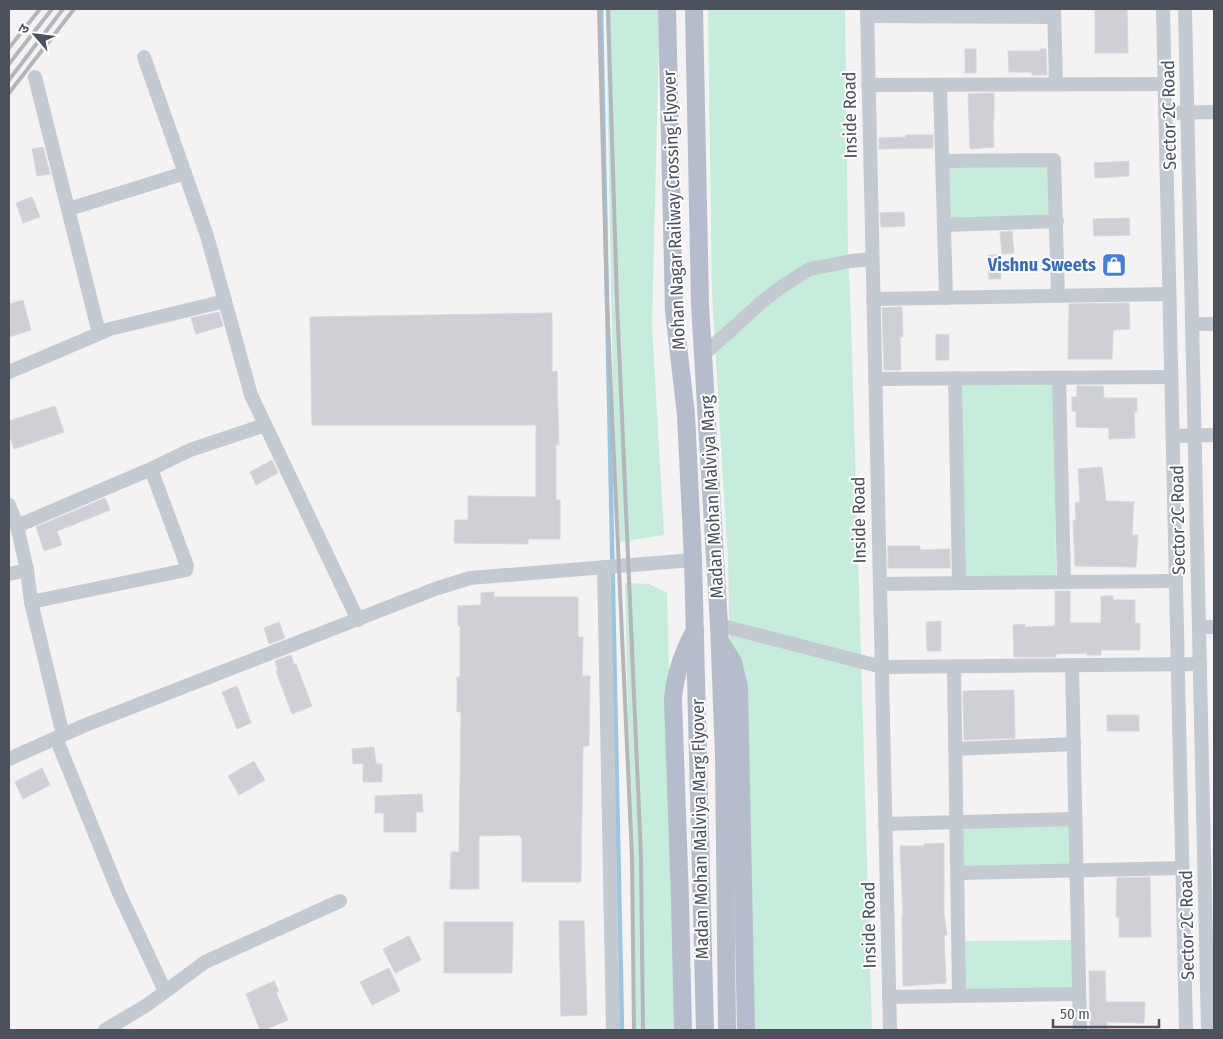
<svg xmlns="http://www.w3.org/2000/svg" width="1223" height="1039" font-family="'Fira Sans Condensed','Noto Sans Devanagari',sans-serif">
<style>
.green{fill:#c6ecdb}
.lines{fill:none;stroke-linecap:round;stroke-linejoin:round}
.stream{stroke:#98c7e4;stroke-width:4.5}
.building{fill:#cfd0d6;stroke:#d7d7dc}
.minor{stroke:#c4cad2;stroke-width:14}
.major{stroke:#b5bdcd;stroke-width:18}
.rail{stroke:#b5b6bb;stroke-width:4}
.labels{text-anchor:middle;dominant-baseline:central;stroke-width:4;stroke-linejoin:round;paint-order:stroke}
.street-label{font-size:18px;fill:#4b525d;stroke:#fff}
.shop-label{font-size:18px;font-weight:bold;fill:#366cbe;stroke:#fff;text-anchor:end}
</style>
<rect width="100%" height="100%" fill="#f4f2f2"/>
<g class="green">
<path d="M606,9H658L659,38L652,325L664,535L620,542L613,389Z"/>
<path d="M708,9H845L848,253L851,320L872,1030H738L728,562L712,294Z"/>
<path d="M1051,164L1052,217L949,219V166Z"/>
<path d="M1054,383L1056,576L964,578L961,385Z"/>
<path d="M625,583L649,584L667,593L678,1030H635Z"/>
<path d="M1071,824L1072,866L962,869V827Z"/>
<path d="M1073,940V990L964,991V941Z"/>
</g>
<g class="lines">
<path class="stream" d="M601,9L622,1030"/>
</g>
<g class="building">
<path d="M1095,9H1127L1128,53H1095Z"/>
<rect x="965" y="49" width="11" height="24"/>
<path d="M1040,49H1046L1047,75H1032V72H1009L1008,51H1040Z"/>
<path d="M994,93V119H993L994,147L970,149L968,94Z"/>
<path d="M906,135H933V148L879,149V138L906,137Z"/>
<path d="M43,147L50,174L37,176L32,149Z"/>
<path d="M1129,161V176L1095,178L1094,163Z"/>
<path d="M32,197L40,217L23,223L16,203Z"/>
<path d="M904,212L905,226L881,227L880,213Z"/>
<path d="M1129,218L1130,235L1094,236L1093,219Z"/>
<path d="M1012,231L1014,253L1002,254L1000,232Z"/>
<path d="M988,255H1000L1001,279H989Z"/>
<path d="M23,300L31,330L9,337V304Z"/>
<path d="M1129,303L1130,329L1113,330L1112,359H1068L1069,304Z"/>
<path d="M902,307L903,337H900L901,370H884L882,308Z"/>
<path d="M219,312L223,326L196,334L191,318Z"/>
<path d="M552,313V372L557,371L558,412L559,445H556V500H560V539H528V544L454,543L455,520H468V496L536,497V425H312L310,317Z"/>
<path d="M936,334L949,335V360H936Z"/>
<path d="M1077,386H1103L1104,398H1137V412H1134L1135,438L1109,439V428L1076,427V411H1072V397H1077Z"/>
<path d="M55,406L64,432L14,449L9,434V421Z"/>
<path d="M272,460L278,473L256,485L250,472Z"/>
<path d="M1102,467L1106,501L1134,502L1132,535H1138L1136,567L1075,566L1073,520H1076L1075,503L1080,502L1078,469Z"/>
<path d="M105,498L110,510L57,531L62,545L44,551L36,527Z"/>
<path d="M888,546H920V550L950,549V568H888Z"/>
<path d="M1055,591H1070V623H1101V596H1113V600H1135V623H1140V650H1101V655H1087V653L1056,654V657H1014L1013,625L1025,624V627L1055,626Z"/>
<path d="M494,592V597H578V637H583L582,676H590L589,746H583L581,882H522V837H520V835L479,836V889H450L451,852H459L461,712H457V677H460V625L458,626V606L481,605V593Z"/>
<path d="M941,621V651H927L926,622Z"/>
<path d="M279,622L285,638L269,644L264,628Z"/>
<path d="M291,655L294,664H296L312,706L292,714L276,671H278L275,661Z"/>
<path d="M237,686L251,723L237,729L222,692Z"/>
<path d="M1014,690L1015,738L964,740L963,691Z"/>
<rect x="1107" y="715" width="32" height="16"/>
<path d="M374,747L376,764H382V782H363V763L353,764L352,749Z"/>
<path d="M254,761L265,780L239,795L228,776Z"/>
<path d="M42,768L50,785L23,799L15,782Z"/>
<path d="M422,794L423,812H416V832H384V813H375V796Z"/>
<path d="M944,843V914L947,935H944L946,983L903,986L902,916H903L900,846H924V844Z"/>
<path d="M1150,877L1151,937H1119V917H1116L1117,878Z"/>
<path d="M559,921H584L587,1015L561,1016Z"/>
<path d="M444,922H513L512,973H444Z"/>
<path d="M409,936L421,960L395,973L383,949Z"/>
<path d="M389,968L400,991L372,1005L360,982Z"/>
<path d="M1089,971H1105L1106,1002H1145L1144,1023L1107,1022V1030H1090Z"/>
<path d="M274,981L279,991L276,992L288,1020L264,1030H260L246,994Z"/>
</g>
<g class="lines">
<g class="minor">
<path d="M867,9L890,1030"/>
<path d="M1054,9L1056,84"/>
<path d="M1163,9L1186,1030"/>
<path d="M1185,9L1208,1030"/>
<path d="M867,16L1054,17"/>
<path d="M144,57L207,236L251,395L358,620"/>
<path d="M35,77L99,333"/>
<path d="M868,85L1165,84"/>
<path d="M940,85L946,298"/>
<path d="M1165,113L1214,112"/>
<path d="M942,161L1054,160L1058,296"/>
<path d="M69,209L185,173"/>
<path d="M944,225L1057,221"/>
<path d="M873,299L1169,294"/>
<path d="M1192,324H1214"/>
<path d="M704,354L763,301L784,285L810,269L851,261L872,259"/>
<path d="M9,372L110,329L225,301"/>
<path d="M955,378L959,583"/>
<path d="M1059,378L1064,582"/>
<path d="M875,379L1171,377"/>
<path d="M1173,436L1214,435"/>
<path d="M9,505L17,526L27,570L31,602L63,735"/>
<path d="M17,526L151,469L190,450L265,425"/>
<path d="M604,567L613,1030"/>
<path d="M9,574L27,570"/>
<path d="M880,584L1176,581"/>
<path d="M31,602L186,570L187,566L151,469"/>
<path d="M719,625L882,667L1200,664"/>
<path d="M1199,627H1214"/>
<path d="M1072,665L1080,1030"/>
<path d="M954,666L959,996"/>
<path d="M56,738L119,893L165,991"/>
<path d="M955,749L1074,744"/>
<path d="M9,759L83,726L435,589L470,578L693,560"/>
<path d="M885,824L1075,819"/>
<path d="M957,873L1182,868"/>
<path d="M889,997L1079,994"/>
<path d="M105,1030L147,1005L205,962L340,901"/>
</g>
<g class="major">
<path d="M667,9L674,311L686,415L693,560L705,1030"/>
<path d="M694,9L700,304L719,625L724,756L727,1030"/>
<path d="M720,641L733,662L739,687L746,1030"/>
<path d="M683,1030L680,900L673,699C675,674 683,652 695,630"/>
</g>
<g class="rail">
<path d="M599,9L607,302L632,857L634,1030"/>
<path d="M608,9L617,302L641,857L643,1030"/>
<path d="M9,48L40,9"/>
<path d="M9,64L52,9"/>
<path d="M9,80L63,9"/>
<path d="M9,93L74,9"/>
</g>
</g>
<defs>
<symbol id="shop-square" viewBox="-11 -11 22 22"><rect x="-9" y="-9" width="18" height="18" rx="4" fill="#3f7fe0" stroke="#fff"/><path d="M-5-2.5h2.3a2.7 3.5 0 0 1 5.4 0H5L5.5 6h-11ZM-1.5-2.5h3a1.5 2.3 0 0 0-3 0Z" fill="#fff"/></symbol>
</defs>
<g fill-rule="evenodd">
<use href="#shop-square" x="1100" y="251" width="28" height="28"/>
</g>
<g class="labels">
<g class="street-label">
<text transform="translate(850 115) rotate(-91)">Inside Road</text>
<text transform="translate(1169 115) rotate(-91)">Sector 2C Road</text>
<text transform="translate(674 210) rotate(-92)">Mohan Nagar Railway Crossing Flyover</text>
<text transform="translate(712 497) rotate(-93)">Madan Mohan Malviya Marg</text>
<text transform="translate(859 520) rotate(-91)">Inside Road</text>
<text transform="translate(1178 520) rotate(-91)">Sector 2C Road</text>
<text transform="translate(700 829) rotate(-91)">Madan Mohan Malviya Marg Flyover</text>
<text transform="translate(869 925) rotate(-91)">Inside Road</text>
<text transform="translate(1187 925) rotate(-91)">Sector 2C Road</text>
</g>
<g class="shop-label">
<text x="1096" y="265">Vishnu Sweets</text>
</g>
</g>
<rect width="1223" height="1039" fill="none" stroke="#4b525d" stroke-width="20"/>
<g transform="translate(35 35) rotate(298)" stroke="#ffffff" stroke-width="4" paint-order="stroke">
<path d="M0-4L9 19L0 12L-9 19Z" fill="#4b525d"/>
<text y="-8" font-size="14" font-weight="bold" text-anchor="middle" fill="#4b525d">उ</text>
</g>
<path d="M1053 1019v8h106v-8" fill="none" stroke="#4b525d" stroke-width="2.5"/>
<text x="1060" y="1019" font-size="15" fill="#4b525d" stroke="#ffffff" stroke-width="4" paint-order="stroke">50 m</text>
</svg>
